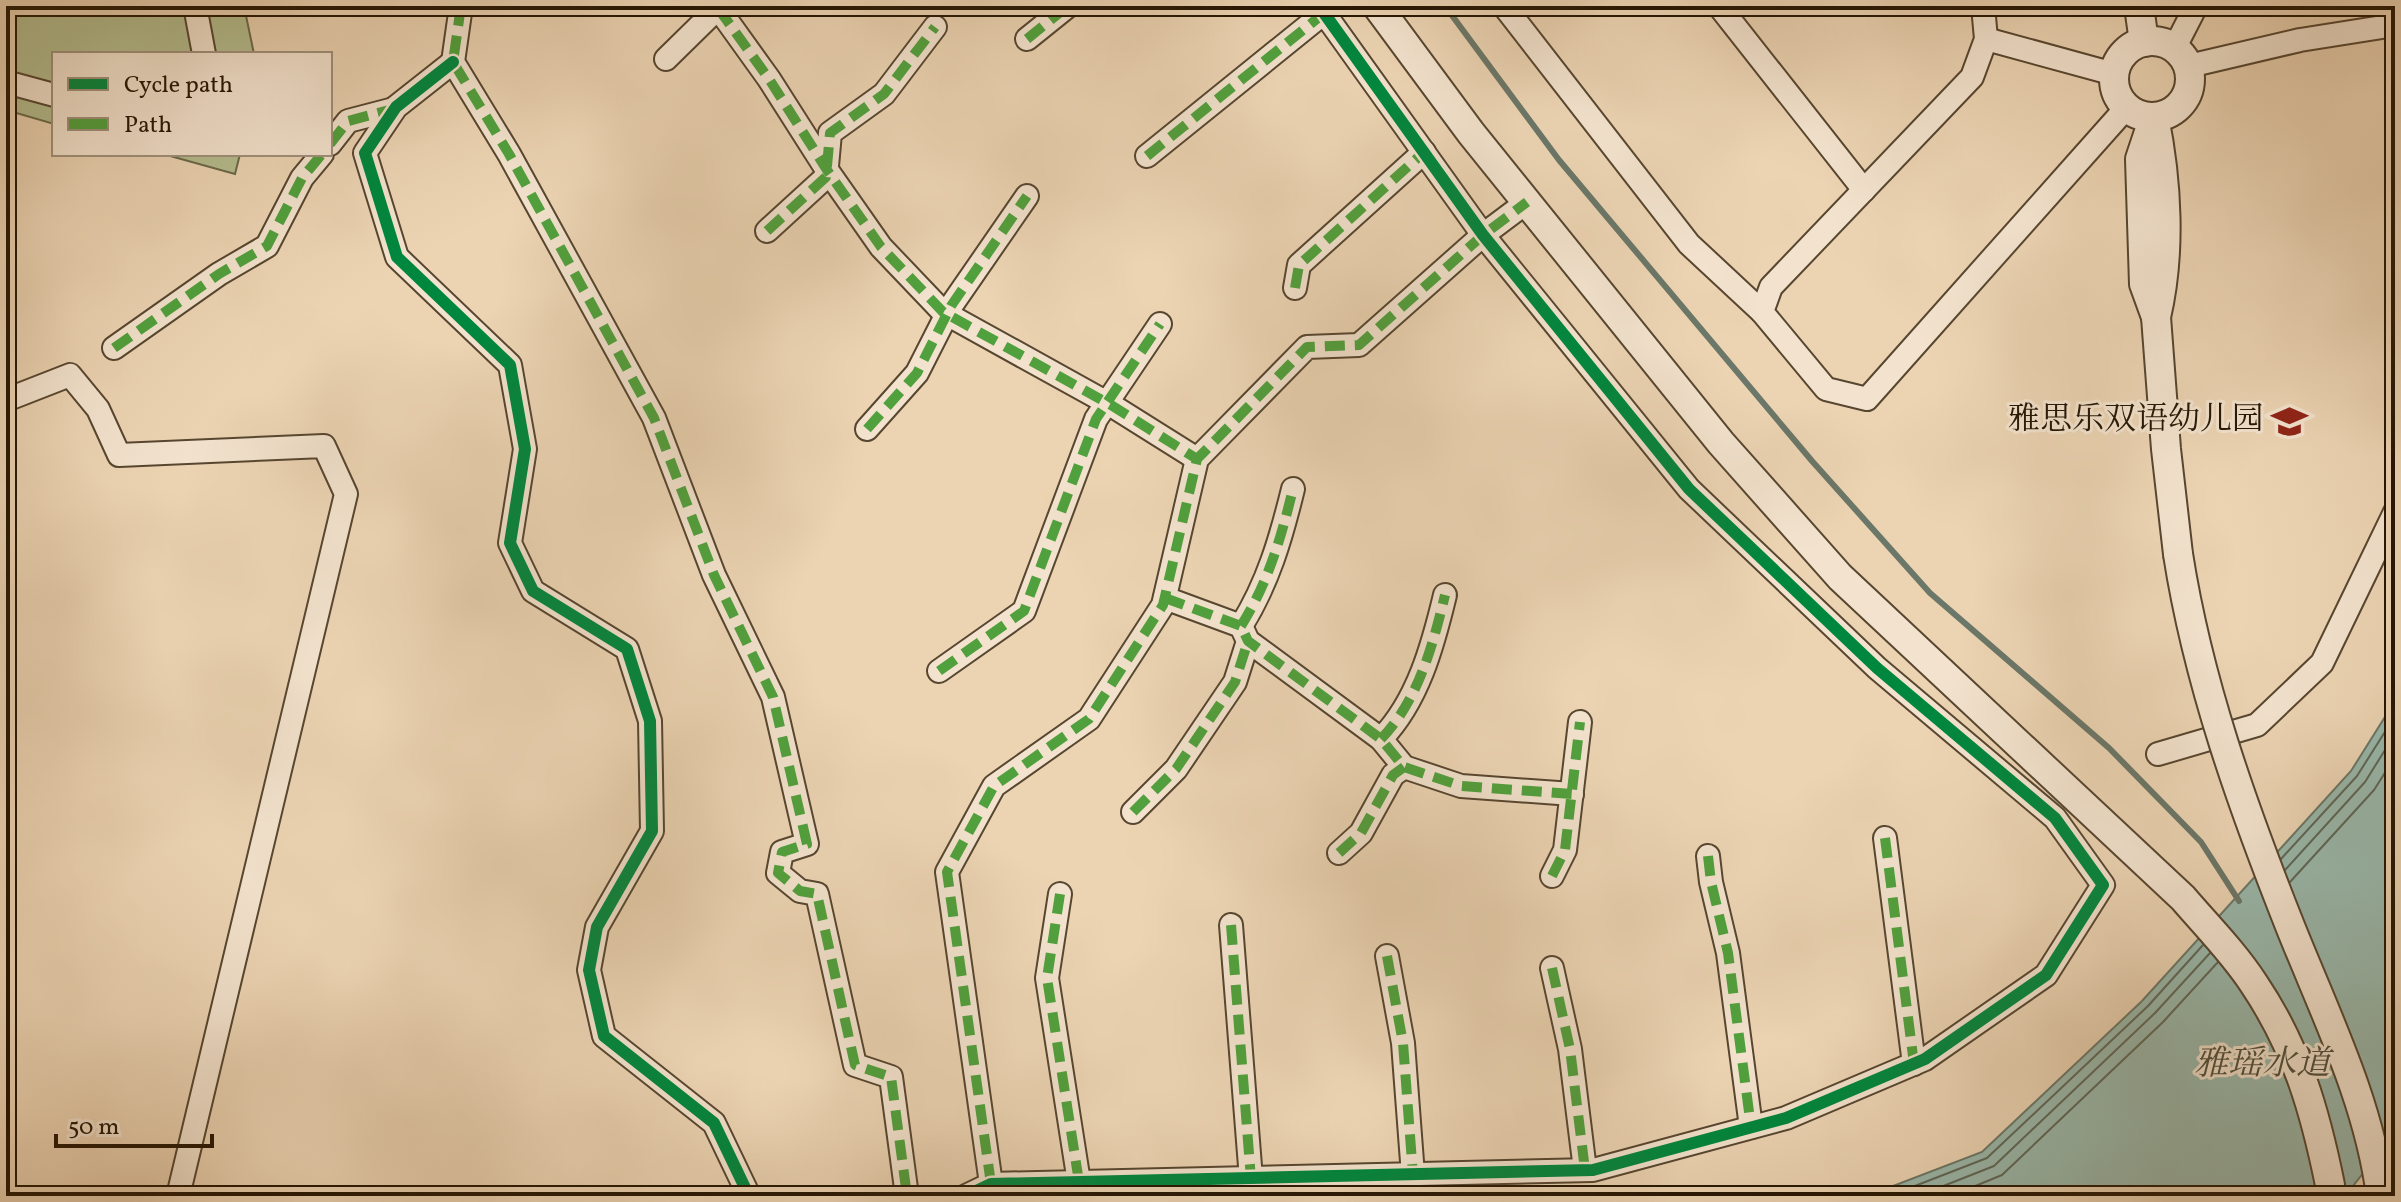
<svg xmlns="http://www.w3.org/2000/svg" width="2401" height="1202" font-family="Vollkorn,'Noto Serif SC',serif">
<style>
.green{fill:#b4bd8f;stroke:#6c6a4a;stroke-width:2}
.water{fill:#99b8ab;stroke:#6b7768;stroke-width:2}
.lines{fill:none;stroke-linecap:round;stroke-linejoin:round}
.shore{stroke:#5f6758;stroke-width:2}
.stream{stroke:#6b7768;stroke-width:6}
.minor-casing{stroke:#574630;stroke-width:26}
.tertiary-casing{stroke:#574630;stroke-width:32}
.minor{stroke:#f3e3ce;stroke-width:22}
.tertiary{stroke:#f3e3ce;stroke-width:28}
.tertiary-bridge-casing{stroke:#574630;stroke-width:32;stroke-linecap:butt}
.tertiary-bridge{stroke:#f3e3ce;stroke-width:28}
.quiet{stroke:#50a13d;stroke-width:10;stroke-dasharray:20 10;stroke-linecap:butt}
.cycleway-casing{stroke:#f3e3ce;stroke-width:17}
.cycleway{stroke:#00873e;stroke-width:12}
.labels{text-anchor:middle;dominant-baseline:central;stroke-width:6;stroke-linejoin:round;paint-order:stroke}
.poi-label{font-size:32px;fill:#251604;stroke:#f3e3ce;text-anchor:end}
.water-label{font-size:34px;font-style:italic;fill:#4e4f3e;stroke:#f3e3ce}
</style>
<rect width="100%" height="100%" fill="#ecd4b3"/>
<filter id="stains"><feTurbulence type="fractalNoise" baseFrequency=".0025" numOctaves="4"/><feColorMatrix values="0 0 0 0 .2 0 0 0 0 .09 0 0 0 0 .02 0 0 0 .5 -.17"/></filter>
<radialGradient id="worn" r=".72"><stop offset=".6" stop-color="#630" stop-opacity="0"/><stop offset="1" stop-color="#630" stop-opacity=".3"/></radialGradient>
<g class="green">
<path d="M6,6H244L254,54H54V124L6,110Z"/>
<path d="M163,154H240L235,174Z"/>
</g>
<path class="water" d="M2395,701V1133L2345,1196H1867L1982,1152L2142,1001L2351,771Z"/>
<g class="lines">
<g class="shore">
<path d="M2281,859L2357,776L2395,716"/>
<path d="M2285,870L2365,782L2395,734"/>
<path d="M2290,882L2374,790L2395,757"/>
<path d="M1889,1196L1987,1158L2148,1006L2203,945"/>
<path d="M1918,1196L1994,1166L2155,1013L2210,953"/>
<path d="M1951,1196L2002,1175L2163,1022L2218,962"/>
</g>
<path class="stream" d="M1445,6L1559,160L1812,461L1930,593L2109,748L2201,842L2239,901"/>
<defs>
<g id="minor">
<path d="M195,6L204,54"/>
<path d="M461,6L453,62L509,154L654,418L714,575L773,697L807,844L782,852L778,873L800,891L817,894L855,1065L891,1077L907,1196"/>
<path d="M1504,6L1689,244L1762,312"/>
<path d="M1719,6L1864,190"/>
<path d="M1983,6L1986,39L1972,77L1771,287L1762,312L1826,389L1867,399L2127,107"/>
<path d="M718,8L769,79L827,170L881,247L943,312L1111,405L1197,459"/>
<path d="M1027,39L1068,6"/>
<path d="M1986,39L2114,74"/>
<path d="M2175,47L2196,6"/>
<path d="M666,59L720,6"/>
<path d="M453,62L396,107L365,153L397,257L510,365L525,449L510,543L533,591L627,649L650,721L652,831L597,927L589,970L604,1036L714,1123L749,1196"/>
<path d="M2189,66L2300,40L2395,25"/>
<path d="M6,82L54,95"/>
<path d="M330,144L348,121L394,109"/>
<path d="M1147,156L1324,13"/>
<path d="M767,231L826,177L830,133L884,94L935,27"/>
<path d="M1295,288L1299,265L1424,152"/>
<path d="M114,348L219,274L267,246L302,178L322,154"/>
<path d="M6,400L70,375L98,409L119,455L324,446L346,494L178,1196"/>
<path d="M867,429L917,373L951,306L1027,196"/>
<path d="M1165,598L1241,626L1248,641L1381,739L1404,767L1461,786L1572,794"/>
<path d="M1241,626C1268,583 1281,538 1293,489"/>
<path d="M939,671L1024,611L1096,419L1160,324"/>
<path d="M1381,739C1418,701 1433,645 1445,595"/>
<path d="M2158,754L2257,725L2322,663L2395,512"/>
<path d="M1133,812L1176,769L1235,682L1248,641"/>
<path d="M1885,838L1914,1064"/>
<path d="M1339,853L1361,833L1393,775L1404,767"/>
<path d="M1708,856L1711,882L1728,953L1751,1127"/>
<path d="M1552,876L1565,850L1580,722"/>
<path d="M1060,894L1047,978L1079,1182"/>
<path d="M1231,925L1251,1179"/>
<path d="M1387,956L1403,1043L1413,1175"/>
<path d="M1552,968L1570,1049L1585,1170"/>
<path d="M991,1184L947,872L994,786L1089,719L1163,605L1197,459L1307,347L1359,345L1483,235L1527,202"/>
<path d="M966,1196L991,1184L1593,1170L1786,1118L1925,1059L2046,975L2103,885L2055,818L1877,668L1689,489L1483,235L1319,6"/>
</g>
<g id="tertiary">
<path d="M1377,6L1471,133L1721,443L1840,577L2183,898C2207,926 2234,953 2254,984C2297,1048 2315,1111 2330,1185V1196"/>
<path d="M2139,6L2144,42"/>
<circle cx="2152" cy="79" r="38"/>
<path d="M2154,117C2167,181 2171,253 2156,317L2144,284L2140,159Z"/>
<path d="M2156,317L2166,449L2178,554"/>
</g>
</defs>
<use href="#minor" class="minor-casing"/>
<use href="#tertiary" class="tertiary-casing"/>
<use href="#minor" class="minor"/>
<use href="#tertiary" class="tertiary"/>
<defs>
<path id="tertiary-bridge" d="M2178,554C2198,682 2242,805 2290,926C2325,1014 2369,1101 2381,1196"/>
</defs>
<use href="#tertiary-bridge" class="tertiary-bridge-casing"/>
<use href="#tertiary-bridge" class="tertiary-bridge"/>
<g class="quiet">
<path d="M461,6L453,62L509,154L654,418L714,575L773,697L807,844L782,852L778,873L800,891L817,894L855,1065L891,1077L907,1196"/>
<path d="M718,8L769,79L827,170L881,247L943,312L1111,405L1197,459"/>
<path d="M1027,39L1068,6"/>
<path d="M330,144L348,121L393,109"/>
<path d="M1147,156L1324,13"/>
<path d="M767,231L826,177L830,133L884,94L935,27"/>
<path d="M1295,288L1299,265L1424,152"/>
<path d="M114,348L219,274L267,246L302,178L322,154"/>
<path d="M867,429L917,373L951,306L1027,196"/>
<path d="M1165,598L1241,626L1248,641L1381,739L1404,767L1461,786L1572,794"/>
<path d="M1241,626C1268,583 1281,538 1293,489"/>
<path d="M939,671L1024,611L1096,419L1160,324"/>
<path d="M1381,739C1418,701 1433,645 1445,595"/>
<path d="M1133,812L1176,769L1235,682L1248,641"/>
<path d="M1885,838L1914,1064"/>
<path d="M1339,853L1361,833L1393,775L1404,767"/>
<path d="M1708,856L1711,882L1728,953L1751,1127"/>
<path d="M1552,876L1565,850L1580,722"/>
<path d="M1060,894L1047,978L1079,1182"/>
<path d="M1231,925L1251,1179"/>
<path d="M1387,956L1403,1043L1413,1175"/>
<path d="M1552,968L1570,1049L1585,1170"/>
<path d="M991,1184L947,872L994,786L1089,719L1163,605L1197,459L1307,347L1359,345L1483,235L1527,202"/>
</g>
<defs>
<g id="cycleway">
<path d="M453,62L396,107L365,153L397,257L510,365L525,449L510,543L533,591L627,649L650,721L652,831L597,927L589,970L604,1036L714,1123L749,1196"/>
<path d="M966,1196L991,1184L1593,1170L1786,1118L1925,1059L2046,975L2103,885L2055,818L1877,668L1689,489L1483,235L1319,6"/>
</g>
</defs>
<use href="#cycleway" class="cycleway-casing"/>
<use href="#cycleway" class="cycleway"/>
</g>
<defs>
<symbol id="school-bare" viewBox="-9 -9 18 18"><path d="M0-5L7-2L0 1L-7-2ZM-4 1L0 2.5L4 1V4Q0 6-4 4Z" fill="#8f2418" stroke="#f3e3ce" stroke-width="2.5" paint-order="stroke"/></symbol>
</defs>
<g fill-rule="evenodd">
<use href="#school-bare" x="2264" y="396" width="51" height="51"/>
</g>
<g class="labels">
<g class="poi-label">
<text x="2264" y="421">雅思乐双语幼儿园</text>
</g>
<g class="water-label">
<text x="2262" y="1065">雅瑶水道</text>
</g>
</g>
<rect width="2401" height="1202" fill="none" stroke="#ecd4b3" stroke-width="32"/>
<rect x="8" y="8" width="2385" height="1186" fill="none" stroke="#251604" stroke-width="4"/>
<rect x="16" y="16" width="2369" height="1170" fill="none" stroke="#251604" stroke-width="2"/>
<rect x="52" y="52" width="280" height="104" fill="#f3e3ce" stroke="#a1917d" stroke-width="2"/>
<rect x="68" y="78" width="40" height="12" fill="#00873e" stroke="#a1917d" stroke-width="2"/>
<text x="124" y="92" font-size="24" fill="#251604">Cycle path</text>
<rect x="68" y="118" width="40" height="12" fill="#50a13d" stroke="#a1917d" stroke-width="2"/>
<text x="124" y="132" font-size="24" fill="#251604">Path</text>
<path d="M56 1134v12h156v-12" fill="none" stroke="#251604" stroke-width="4"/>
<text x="68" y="1134" font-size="24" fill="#251604" stroke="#f3e3ce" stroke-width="6" paint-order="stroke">50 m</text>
<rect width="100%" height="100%" filter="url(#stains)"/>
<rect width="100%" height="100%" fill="url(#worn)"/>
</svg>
